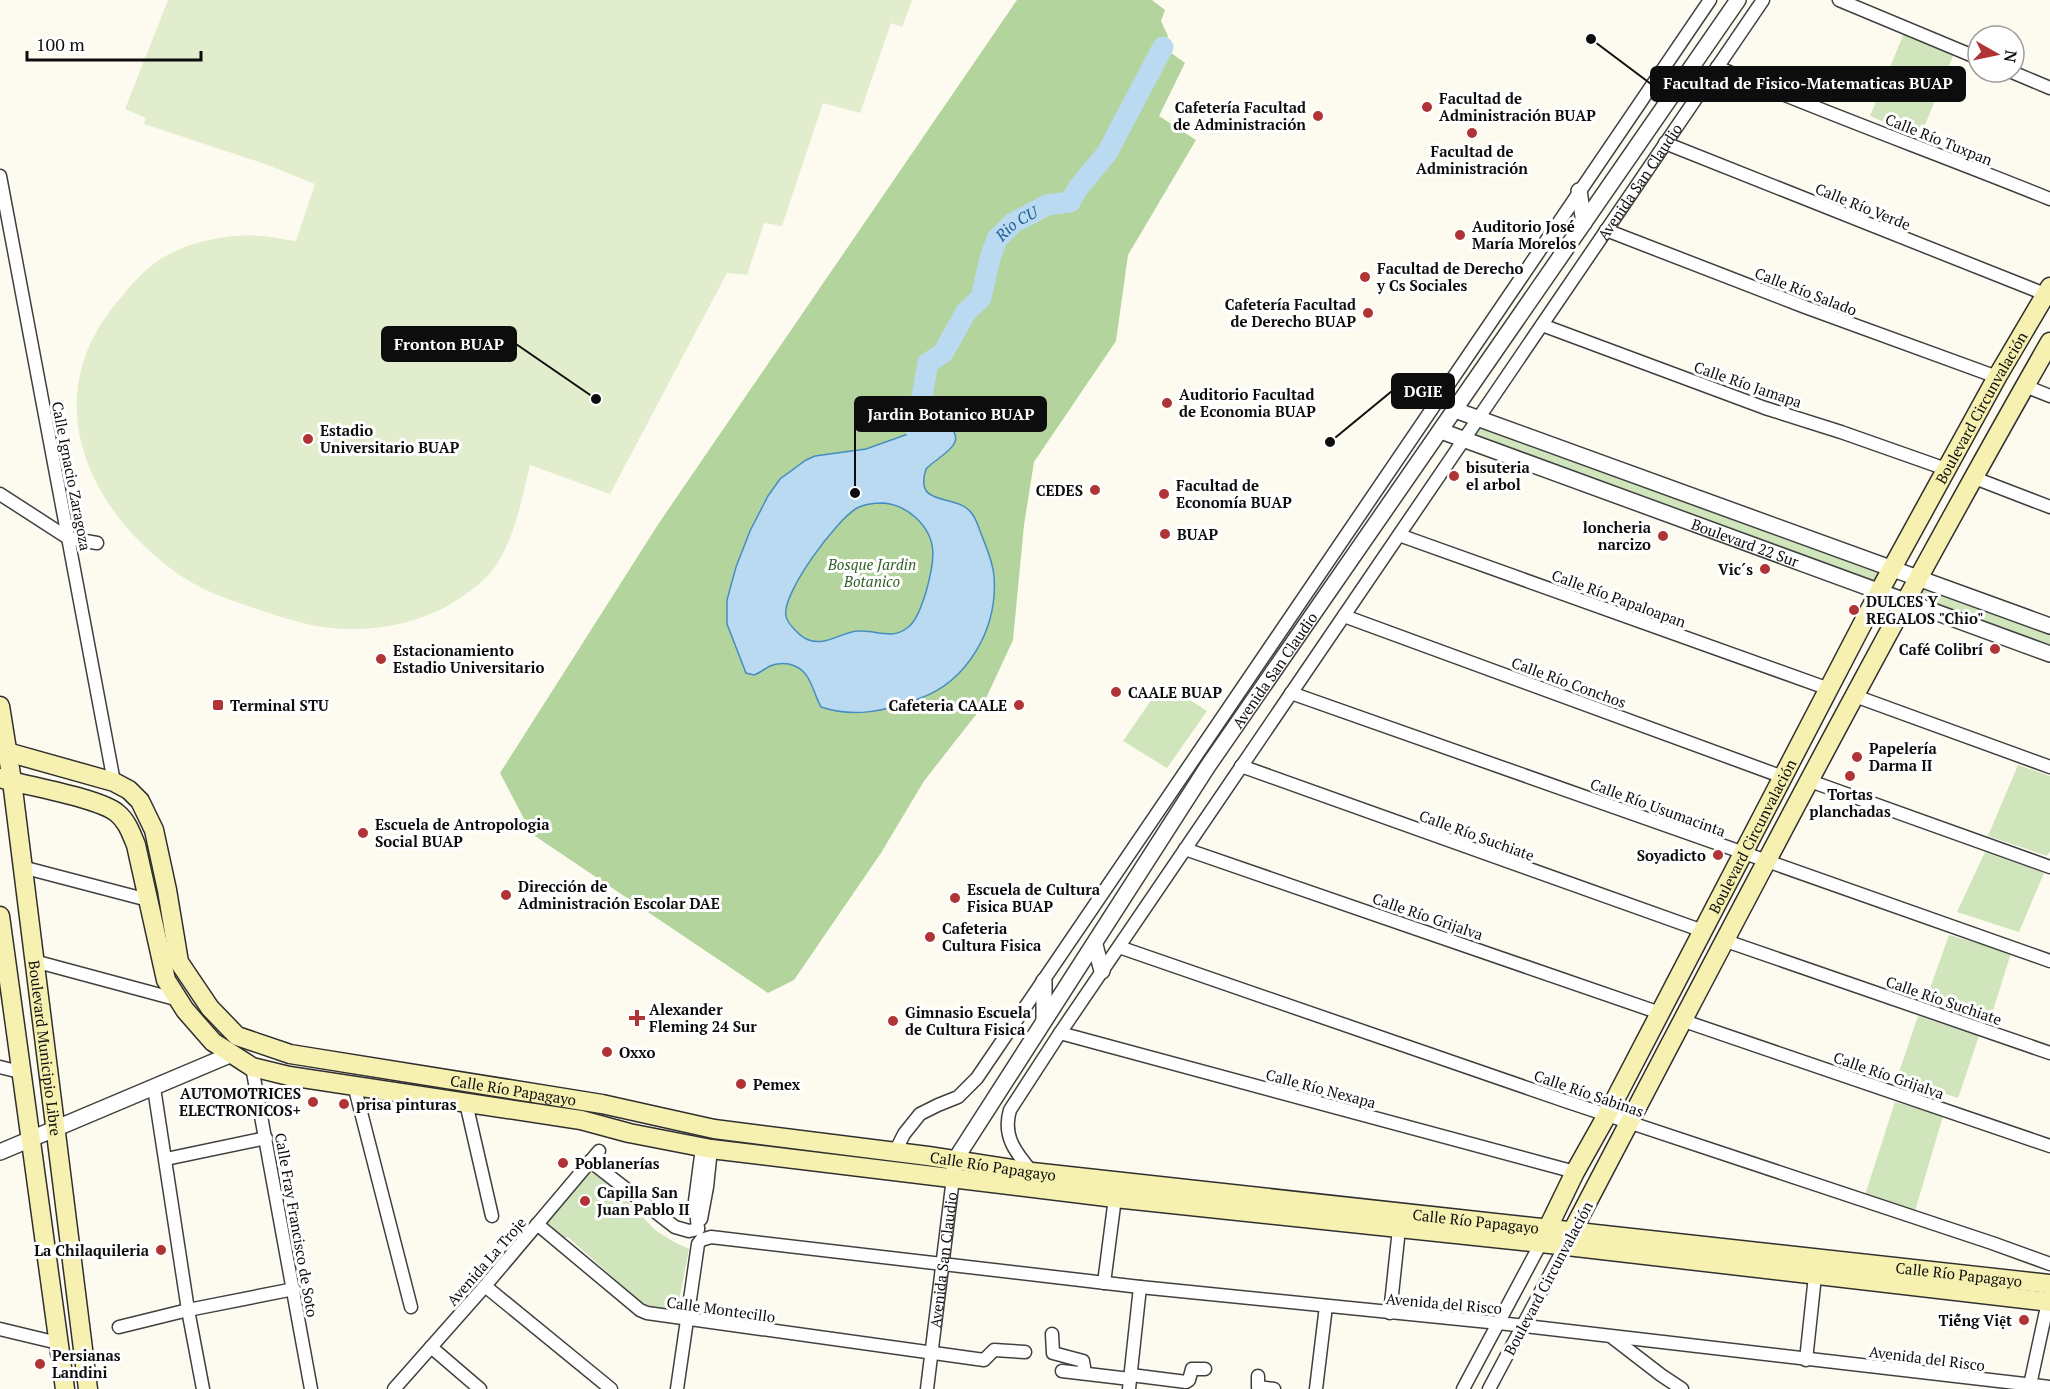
<svg xmlns="http://www.w3.org/2000/svg" width="2050" height="1389" font-family="'PT Serif',serif">
<style>
.green{fill:#d0e5bc}
.forest{fill:#b4d49d}
.pitch{fill:#e1edcd}
.water{fill:#b9daf0;stroke:#478dc0;stroke-width:1.5;fill-rule:evenodd}
.lines{fill:none;stroke-linecap:round;stroke-linejoin:round}
.river{stroke:#b9daf0;stroke-width:21}
.minor-casing{stroke:#404040;stroke-width:15}
.tertiary-casing{stroke:#404040;stroke-width:18}
.secondary-casing{stroke:#2f2f2f;stroke-width:21}
.minor{stroke:#fff;stroke-width:12}
.tertiary{stroke:#fff;stroke-width:15}
.secondary{stroke:#f7f1b1;stroke-width:18}
.poi-dot{fill:#b03336;stroke:#fff;stroke-width:2}
.labels{text-anchor:middle;dominant-baseline:central;stroke-width:6;stroke-linejoin:round;paint-order:stroke}
.poi-label{font-size:15px;font-weight:bold;fill:#0d0d0d;stroke:#fff;text-anchor:start}
.street-label{font-size:15px;fill:#0d0d0d;stroke:#fff}
.park-label{font-size:15px;font-style:italic;fill:#2f5f24;stroke:#fff}
.water-label{font-size:16px;font-style:italic;fill:#225f93;stroke:#fff}
.leader{fill:none;stroke:#0d0d0d;stroke-width:2}
.callout-dot{fill:#0d0d0d;stroke:#fff;stroke-width:2}
.callout{fill:#0d0d0d;stroke:#0d0d0d;stroke-width:2}
.callout-label{font-size:16px;text-anchor:middle;font-weight:bold;fill:#fff}
</style>
<rect width="100%" height="100%" fill="#fdfbf0"/>
<g class="green">
<path d="M1904,33L1954,54L1920,137L1870,116Z"/>
<path d="M1478,419L1896,572L1884,593L1464,439Z"/>
<path d="M1916,579L2050,627V654L1904,601Z"/>
<path d="M1163,683L1207,711L1167,768L1123,741Z"/>
<path d="M2018,765L2050,776V851L2047,856L1988,836Z"/>
<path d="M1985,852L2044,873L2019,932L1957,912Z"/>
<path d="M1949,935L2011,953L1991,1017L1927,997Z"/>
<path d="M1918,1016L1979,1036L1958,1098L1897,1078Z"/>
<path d="M1895,1102L1943,1116L1915,1211L1865,1195Z"/>
<path d="M588,1165L612,1185L655,1230L674,1242L689,1249L677,1311L653,1307L638,1300L568,1237L563,1238L552,1231V1226L542,1221Z"/>
</g>
<path class="forest" d="M1017,0H1152L1165,10L1161,21L1168,36L1163,47L1185,63L1159,116L1196,140L1128,255L1116,341L1034,462L1024,525L1013,640L982,707L924,781L881,853L794,980L768,993L532,834L500,773L659,523Z"/>
<path class="pitch" d="M168,0H912L902,27L891,23L860,113L823,103L782,226L764,223L747,275L727,273L610,494L530,465C522,498 516,533 498,562C489,577 474,589 459,599C421,624 369,634 323,627C301,624 278,616 257,609C232,601 203,591 181,576C88,512 35,398 118,301C130,286 143,271 159,260C188,241 229,233 263,236C274,237 285,240 296,241L315,184L268,165L144,124L146,118L125,109Z"/>
<path class="water" d="M936,424H947C971,444 939,455 926,469C913,510 958,491 973,515C977,521 979,529 982,536C987,549 993,562 994,576C998,628 968,682 918,699C886,711 854,718 821,707C811,689 812,670 789,664C783,663 776,663 770,666C764,669 760,673 754,675L746,673L727,624V600L736,567L750,531L768,496L780,479L806,460L815,456L866,449ZM883,503C896,504 905,508 915,517C940,539 934,563 926,592C922,604 917,621 907,628C892,640 876,630 859,631C847,631 836,639 824,641C813,643 803,639 796,631C792,627 787,622 786,616C781,594 837,519 857,508C865,504 874,503 883,503Z"/>
<g class="lines">
<path class="river" id="s1" d="M916,430L928,363L943,353L966,312L981,298L990,258L997,239L1013,223L1047,205L1070,202L1078,188L1107,153L1163,47"/>
<defs>
<g id="minor">
<path d="M1839,0L1978,58"/>
<path d="M1717,67C1827,114 1939,154 2050,199"/>
<path d="M2012,72L2050,88"/>
<path d="M1665,143L2050,296"/>
<path d="M0,176L114,782"/>
<path d="M1606,230L1805,307L1997,377"/>
<path d="M1542,325L1765,408L1841,432L1946,469"/>
<path d="M2025,386L2050,396"/>
<path d="M1972,477L2050,507"/>
<path d="M0,494L68,538L97,543"/>
<path d="M1399,535L1829,689"/>
<path d="M1344,616L1783,777"/>
<path d="M1291,693L2050,961"/>
<path d="M1855,696L2050,767"/>
<path d="M1241,766L1703,931"/>
<path d="M1810,781L2050,867"/>
<path d="M1185,849L1660,1013"/>
<path d="M22,867L148,900"/>
<path d="M1726,941L2050,1053"/>
<path d="M1119,947L1568,1102L1992,1243L2050,1264"/>
<path d="M34,961L179,1000"/>
<path d="M1684,1021L2050,1146"/>
<path d="M1060,1033L1575,1172"/>
<path d="M0,1067L20,1072"/>
<path d="M252,1067L311,1389"/>
<path d="M354,1085L411,1307"/>
<path d="M154,1088L188,1310L203,1389"/>
<path d="M466,1103L492,1216"/>
<path d="M895,1152L904,1134L920,1114L938,1105L958,1097L977,1078L1710,0"/>
<path d="M166,1159L266,1138"/>
<path d="M590,1161L675,1227L689,1231L698,1229"/>
<path id="s2" d="M1032,1172C1016,1153 1002,1136 1010,1110L1060,1033L1763,0"/>
<path d="M701,1219L707,1187L711,1149"/>
<path d="M537,1224L640,1310L647,1313L984,1360L994,1350L1025,1352"/>
<path d="M698,1229L695,1201L702,1148"/>
<path d="M1104,1283L1115,1198"/>
<path d="M485,1286L611,1389"/>
<path d="M1390,1313L1399,1229"/>
<path d="M119,1327L188,1310L294,1289"/>
<path d="M0,1329L58,1343"/>
<path d="M1052,1334L1053,1353L1083,1361L1085,1373"/>
<path d="M1613,1338L1661,1375L1682,1389"/>
<path d="M431,1347L480,1389"/>
<path d="M1806,1360L1815,1276"/>
<path d="M1062,1371L1130,1379"/>
<path d="M1131,1375L1186,1382L1189,1380L1192,1369H1205"/>
<path d="M1258,1376V1387L1274,1389"/>
<path d="M2030,1385L2049,1297"/>
<path d="M394,1389L485,1286L599,1151"/>
<path d="M677,1389L698,1244L701,1240L711,1237L1140,1287L1499,1323L2050,1387"/>
<path id="s3" d="M927,1389L953,1178"/>
<path d="M1129,1389L1140,1287"/>
<path d="M1316,1389L1326,1306"/>
<path d="M1463,1389L1541,1243"/>
<path d="M1489,1389L1565,1246"/>
</g>
<g id="tertiary">
<path d="M1579,191L1584,223"/>
<path d="M1455,410L2050,626"/>
<path id="s4" d="M1441,431L2050,654"/>
<path d="M1095,945L1102,971"/>
<path d="M1044,981V1020"/>
<path d="M0,1152L232,1054"/>
<path id="s5" d="M954,1171L955,1160L1208,766L1738,0"/>
</g>
<g id="secondary">
<path id="s6" d="M0,706L12,781L88,1389"/>
<path id="s7" d="M0,750L114,782L129,790L140,801L154,830L167,890L179,962L210,1008L237,1036L290,1054L602,1104L714,1129L928,1156L1032,1172L2050,1284"/>
<path d="M0,778C26,786 99,798 117,813C127,821 131,833 136,845L166,980L185,1010L213,1042L232,1054L252,1067L289,1076L581,1120L629,1133L711,1149L1115,1198L1541,1243L2050,1302"/>
<path d="M0,916L65,1389"/>
<path id="s8" d="M1543,1238L1575,1172L1607,1115L1879,592L1997,377L2050,287"/>
<path d="M1567,1241C1725,940 1881,638 2050,342"/>
</g>
</defs>
<use href="#minor" class="minor-casing"/>
<use href="#tertiary" class="tertiary-casing"/>
<use href="#secondary" class="secondary-casing"/>
<use href="#minor" class="minor"/>
<use href="#tertiary" class="tertiary"/>
<use href="#secondary" class="secondary"/>
</g>
<g class="poi-dot">
<circle cx="1427" cy="107" r="6"/>
<circle cx="1318" cy="116" r="6"/>
<circle cx="1472" cy="133" r="6"/>
<circle cx="1460" cy="235" r="6"/>
<circle cx="1365" cy="277" r="6"/>
<circle cx="1368" cy="313" r="6"/>
<circle cx="1167" cy="403" r="6"/>
<circle cx="308" cy="439" r="6"/>
<circle cx="1454" cy="476" r="6"/>
<circle cx="1095" cy="490" r="6"/>
<circle cx="1164" cy="494" r="6"/>
<circle cx="1165" cy="534" r="6"/>
<circle cx="1663" cy="536" r="6"/>
<circle cx="1765" cy="569" r="6"/>
<circle cx="1854" cy="610" r="6"/>
<circle cx="1995" cy="649" r="6"/>
<circle cx="381" cy="659" r="6"/>
<circle cx="1116" cy="692" r="6"/>
<rect x="212" y="699" width="12" height="12" rx="3"/>
<circle cx="1019" cy="705" r="6"/>
<circle cx="1857" cy="757" r="6"/>
<circle cx="1850" cy="776" r="6"/>
<circle cx="363" cy="833" r="6"/>
<circle cx="1718" cy="855" r="6"/>
<circle cx="506" cy="895" r="6"/>
<circle cx="955" cy="898" r="6"/>
<circle cx="930" cy="937" r="6"/>
<path d="M634 1009h6v6h6v6h-6v6h-6v-6h-6v-6h6z"/>
<circle cx="893" cy="1021" r="6"/>
<circle cx="607" cy="1052" r="6"/>
<circle cx="741" cy="1084" r="6"/>
<circle cx="313" cy="1102" r="6"/>
<circle cx="344" cy="1104" r="6"/>
<circle cx="563" cy="1163" r="6"/>
<circle cx="585" cy="1201" r="6"/>
<circle cx="161" cy="1250" r="6"/>
<circle cx="2024" cy="1320" r="6"/>
<circle cx="40" cy="1364" r="6"/>
</g>
<g class="labels">
<g class="poi-label">
<text x="1439" y="98">Facultad de<tspan x="1439" dy="17">Administración BUAP</tspan></text>
<text x="1306" y="107" text-anchor="end">Cafetería Facultad<tspan x="1306" dy="17">de Administración</tspan></text>
<text x="1472" y="151" text-anchor="middle">Facultad de<tspan x="1472" dy="17">Administración</tspan></text>
<text x="1472" y="226">Auditorio José<tspan x="1472" dy="17">María Morelos</tspan></text>
<text x="1377" y="268">Facultad de Derecho<tspan x="1377" dy="17">y Cs Sociales</tspan></text>
<text x="1356" y="304" text-anchor="end">Cafetería Facultad<tspan x="1356" dy="17">de Derecho BUAP</tspan></text>
<text x="1179" y="394">Auditorio Facultad<tspan x="1179" dy="17">de Economia BUAP</tspan></text>
<text x="320" y="430">Estadio<tspan x="320" dy="17">Universitario BUAP</tspan></text>
<text x="1466" y="467">bisuteria<tspan x="1466" dy="17">el arbol</tspan></text>
<text x="1176" y="485">Facultad de<tspan x="1176" dy="17">Economía BUAP</tspan></text>
<text x="1083" y="490" text-anchor="end">CEDES</text>
<text x="1651" y="527" text-anchor="end">loncheria<tspan x="1651" dy="17">narcizo</tspan></text>
<text x="1177" y="534">BUAP</text>
<text x="1753" y="569" text-anchor="end">Vic´s</text>
<text x="1866" y="601">DULCES Y<tspan x="1866" dy="17">REGALOS "Chio"</tspan></text>
<text x="1983" y="649" text-anchor="end">Café Colibrí</text>
<text x="393" y="650">Estacionamiento<tspan x="393" dy="17">Estadio Universitario</tspan></text>
<text x="1128" y="692">CAALE BUAP</text>
<text x="230" y="705">Terminal STU</text>
<text x="1007" y="705" text-anchor="end">Cafeteria CAALE</text>
<text x="1869" y="748">Papelería<tspan x="1869" dy="17">Darma II</tspan></text>
<text x="1850" y="794" text-anchor="middle">Tortas<tspan x="1850" dy="17">planchadas</tspan></text>
<text x="375" y="824">Escuela de Antropologia<tspan x="375" dy="17">Social BUAP</tspan></text>
<text x="1706" y="855" text-anchor="end">Soyadicto</text>
<text x="518" y="886">Dirección de<tspan x="518" dy="17">Administración Escolar DAE</tspan></text>
<text x="967" y="889">Escuela de Cultura<tspan x="967" dy="17">Fisica BUAP</tspan></text>
<text x="942" y="928">Cafeteria<tspan x="942" dy="17">Cultura Fisica</tspan></text>
<text x="649" y="1009">Alexander<tspan x="649" dy="17">Fleming 24 Sur</tspan></text>
<text x="905" y="1012">Gimnasio Escuela<tspan x="905" dy="17">de Cultura Fisica</tspan></text>
<text x="619" y="1052">Oxxo</text>
<text x="753" y="1084">Pemex</text>
<text x="301" y="1093" text-anchor="end">AUTOMOTRICES<tspan x="301" dy="17">ELECTRONICOS+</tspan></text>
<text x="356" y="1104">prisa pinturas</text>
<text x="575" y="1163">Poblanerías</text>
<text x="597" y="1192">Capilla San<tspan x="597" dy="17">Juan Pablo II</tspan></text>
<text x="149" y="1250" text-anchor="end">La Chilaquileria</text>
<text x="2012" y="1320" text-anchor="end">Tiếng Việt</text>
<text x="52" y="1355">Persianas<tspan x="52" dy="17">Landini</tspan></text>
</g>
<g class="street-label">
<text transform="translate(1939 139) rotate(22)">Calle Río Tuxpan</text>
<text stroke="none"><textPath href="#s2" startOffset="1191">Avenida San Claudio</textPath></text>
<text transform="translate(1863 206) rotate(22)">Calle Río Verde</text>
<text transform="translate(1806 291) rotate(21)">Calle Río Salado</text>
<text transform="translate(1748 384) rotate(19)">Calle Río Jamapa</text>
<text stroke="none"><textPath href="#s8" startOffset="939">Boulevard Circunvalación</textPath></text>
<text transform="translate(72 476) rotate(79)">Calle Ignacio Zaragoza</text>
<text stroke="none"><textPath href="#s4" startOffset="324">Boulevard 22 Sur</textPath></text>
<text transform="translate(1619 598) rotate(20)">Calle Río Papaloapan</text>
<text stroke="none"><textPath href="#s5" startOffset="596">Avenida San Claudio</textPath></text>
<text transform="translate(1569 682) rotate(20)">Calle Río Conchos</text>
<text transform="translate(1658 807) rotate(20)">Calle Río Usumacinta</text>
<text transform="translate(1477 835) rotate(20)">Calle Río Suchiate</text>
<text stroke="none"><textPath href="#s8" startOffset="453">Boulevard Circunvalación</textPath></text>
<text transform="translate(1428 916) rotate(19)">Calle Río Grijalva</text>
<text transform="translate(1944 1000) rotate(19)">Calle Río Suchiate</text>
<text stroke="none"><textPath href="#s6" startOffset="345">Boulevard Municipio Libre</textPath></text>
<text transform="translate(1889 1075) rotate(19)">Calle Río Grijalva</text>
<text transform="translate(1321 1088) rotate(15)">Calle Río Nexapa</text>
<text stroke="none"><textPath href="#s7" startOffset="694">Calle Río Papagayo</textPath></text>
<text transform="translate(1589 1093) rotate(19)">Calle Río Sabinas</text>
<text stroke="none"><textPath href="#s7" startOffset="1180">Calle Río Papagayo</textPath></text>
<text stroke="none"><textPath href="#s7" startOffset="1666">Calle Río Papagayo</textPath></text>
<text transform="translate(297 1225) rotate(80)">Calle Fray Francisco de Soto</text>
<text stroke="none"><textPath href="#s3" startOffset="130">Avenida San Claudio</textPath></text>
<text transform="translate(486 1261) rotate(-49)">Avenida La Troje</text>
<text stroke="none"><textPath href="#s7" startOffset="2152">Calle Río Papagayo</textPath></text>
<text transform="translate(1548 1278) rotate(-62)">Boulevard Circunvalación</text>
<text transform="translate(1444 1303) rotate(5)">Avenida del Risco</text>
<text transform="translate(721 1309) rotate(8)">Calle Montecillo</text>
<text transform="translate(1927 1358) rotate(7)">Avenida del Risco</text>
</g>
<g class="park-label">
<text x="872" y="564">Bosque Jardin<tspan x="872" dy="17">Botanico</tspan></text>
</g>
<g class="water-label">
<text stroke="none"><textPath href="#s1" startOffset="240">Rio CU</textPath></text>
</g>
</g>
<path class="leader" d="M1591 39L1651 84M596 399L516 344M1330 442L1392 391M855 493L855 414"/>
<g class="callout-dot">
<circle cx="1591" cy="39" r="6"/>
<circle cx="596" cy="399" r="6"/>
<circle cx="1330" cy="442" r="6"/>
<circle cx="855" cy="493" r="6"/>
</g>
<g class="callout">
<rect x="1651" y="67" width="314" height="34" rx="6"/>
<rect x="382" y="327" width="134" height="34" rx="6"/>
<rect x="1392" y="374" width="62" height="34" rx="6"/>
<rect x="855" y="397" width="191" height="34" rx="6"/>
</g>
<g class="callout-label">
<text x="1808" y="89">Facultad de Fisico-Matematicas BUAP</text>
<text x="449" y="350">Fronton BUAP</text>
<text x="1423" y="397">DGIE</text>
<text x="951" y="420">Jardin Botanico BUAP</text>
</g>
<g transform="translate(1996 54) rotate(99)"><circle r="28" fill="#ffffff" stroke="#9e9e9e" stroke-width="1.5"/>
<path d="M0-4.5L10 22L0 15L-10 22Z" fill="#b03336"/>
<text y="-9" font-size="16" font-weight="bold" text-anchor="middle" fill="#0d0d0d">N</text>
</g>
<path d="M27 51v9h174v-9" fill="none" stroke="#0d0d0d" stroke-width="3"/>
<text x="36" y="51" font-size="18" fill="#0d0d0d" stroke="#ffffff" stroke-width="4.5" paint-order="stroke">100 m</text>
</svg>
